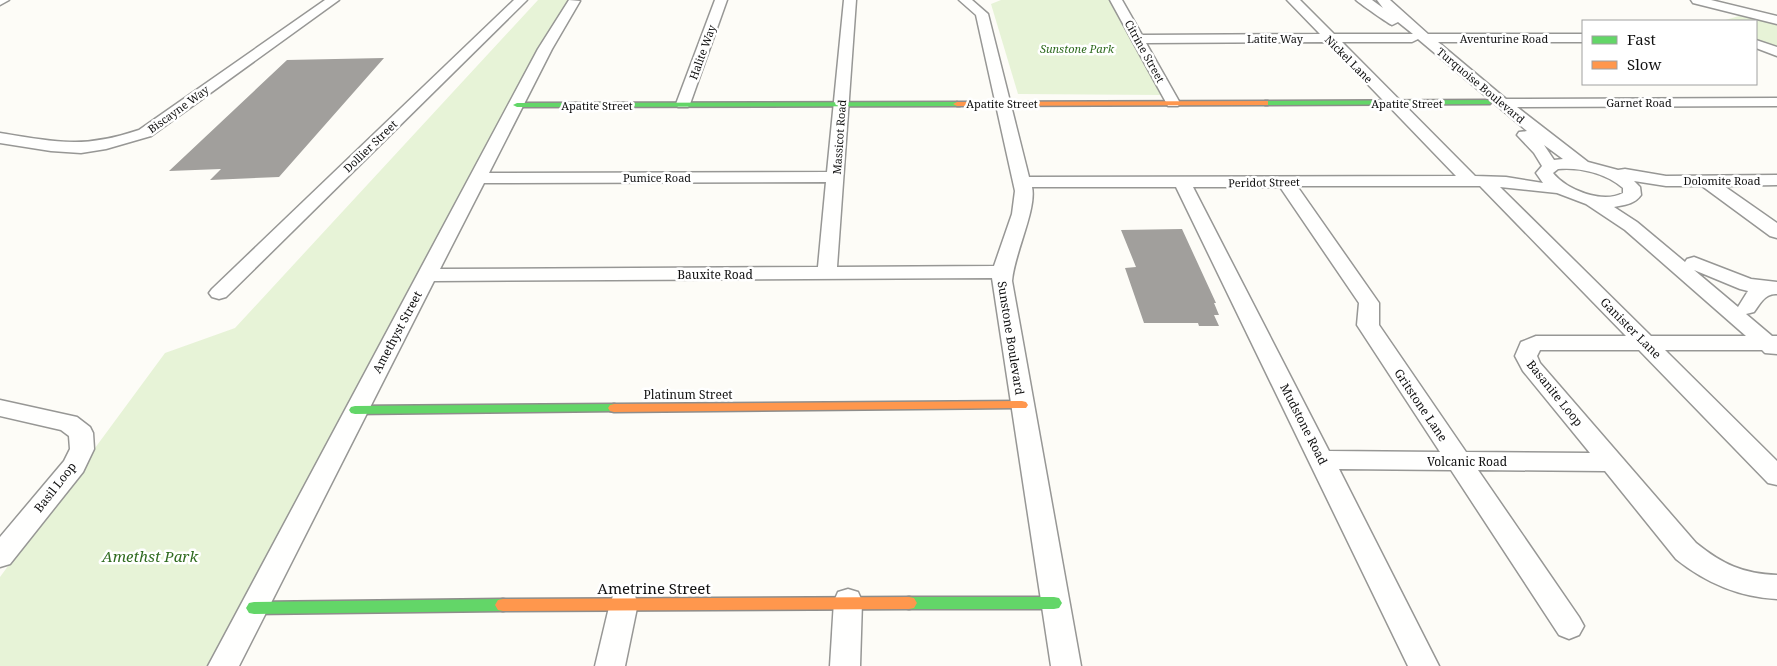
<svg xmlns="http://www.w3.org/2000/svg" width="1777" height="666" font-family="'Noto Serif',serif">
<style>
.green{fill:#e7f3d7}
.building{fill:#a19f9c}
.lines{fill:none;stroke-linecap:round;stroke-linejoin:round}
.street-casing{stroke:#979795;stroke-width:3}
.fast-casing{stroke:#8e8d8b;stroke-width:3}
.slow-casing{stroke:#8e8d8b;stroke-width:3}
.street{fill:#fffffe;fill-rule:evenodd}
.fast{fill:#63d668;fill-rule:evenodd}
.slow{fill:#ff974d;fill-rule:evenodd}
.labels{text-anchor:middle;dominant-baseline:central;stroke-width:5;stroke-linejoin:round;paint-order:stroke}
.far-street-label{font-size:11px;fill:#111;stroke:#fff}
.far-park-label{font-size:11px;font-style:italic;fill:#2f6b1f;stroke:#fff}
.street-label{font-size:12px;fill:#111;stroke:#fff}
.near-park-label{font-size:15px;font-style:italic;fill:#2f6b1f;stroke:#fff}
.near-street-label{font-size:15px;fill:#111;stroke:#fff}
</style>
<rect width="100%" height="100%" fill="#fdfcf7"/>
<g class="green">
<path d="M538,0H569L213,666H0V577L165,353L235,328Z"/>
<path d="M1001,0H1110L1163,95L1018,94L991,4Z"/>
<path d="M1739,16L1777,22V47L1756,41V21H1722Z"/>
</g>
<g class="building">
<path d="M384,58L279,177L210,180L221,169L169,171L287,60Z"/>
<path d="M1182,229L1216,303H1214L1219,315H1214L1219,326H1199L1198,323H1144L1125,268L1136,267L1121,230Z"/>
</g>
<g class="lines">
<defs>
<g id="street">
<path d="M0,0H9L0,5Z"/>
<path d="M325,0H339L151,136L106,149L81,153L51,151L0,143V133C57,142 83,149 139,130Z"/>
<path d="M514,0H527L226,297L219,299L212,297L209,293L212,289Z"/>
<path d="M569,0L580,1L552,49L489,173L827,172L844,0H856L837,267L994,266L1012,214L1015,191L976,15L959,0H972L988,14L1029,177L1456,176L1327,42L1146,43L1180,103L1178,106H1168L1110,0H1122L1142,35L1320,34L1287,0H1300L1334,34H1413L1398,22L1392,25C1389,24 1359,3 1356,0H1372L1383,8L1377,0H1390L1428,34H1583V42H1438L1506,99L1777,98V106L1517,107L1588,162L1618,170L1625,169L1666,176L1777,175V185L1724,186L1777,223V238L1770,236L1702,186H1666L1634,181L1640,187L1641,195C1635,204 1624,205 1614,207L1637,222L1685,262L1687,259L1694,257L1751,279L1777,282V294C1765,293 1760,304 1754,312L1746,314L1772,336H1777V354L1765,353L1762,350H1665L1777,461V485L1768,483L1639,350H1540L1537,356L1540,363L1696,543C1722,564 1743,574 1777,575V599C1739,597 1706,583 1676,559L1605,471L1478,470L1579,617L1584,626L1579,635L1569,639L1559,635L1451,470L1339,469L1439,666H1408L1176,187H1032C1037,209 1014,254 1012,281L1081,666H1051L992,278L434,281L239,666H208L538,49ZM1418,39L1527,131L1519,132L1517,135L1534,153L1542,166L1536,173L1543,183L1506,177L1475,176L1342,42H1412ZM1544,145L1563,159L1554,160ZM1558,169C1580,167 1606,173 1623,188V193C1602,204 1567,190 1553,173ZM826,182L818,267L440,269L484,183ZM1297,186H1480L1626,336H1536L1521,342L1515,356L1523,371L1590,453L1466,452L1379,325V303ZM1193,187H1280L1359,303L1357,325L1440,452L1329,451ZM1500,187L1557,193L1586,204L1625,230L1746,336H1651ZM1694,270L1740,289L1748,291L1738,307Z"/>
<path d="M715,0H727L690,104L688,107H678L676,104Z"/>
<path d="M1691,0H1711L1777,16V24L1693,3Z"/>
<path d="M1756,40L1777,47V56L1756,48Z"/>
<path d="M0,400L77,417L90,427L93,433L94,449L83,472L10,564L0,567V537L64,461L70,449L69,436L61,430L0,416Z"/>
<path d="M848,589L858,592L862,601L860,666H830L834,601L838,592Z"/>
<path d="M624,591L634,594L638,603L625,666H595L610,603L614,594Z"/>
</g>
<g id="fast">
<path d="M1487,100L1491,102L1490,104L1265,105L1261,103L1265,101Z"/>
<path d="M957,102L961,104L960,106L517,107L513,105L517,103Z"/>
<path d="M614,404L618,405L620,408L618,411L355,414L351,413L349,410L351,407L355,406Z"/>
<path d="M909,597H1054L1059,598L1062,603L1059,608L1054,609H909L904,608L901,603L904,598Z"/>
<path d="M503,599L508,600L511,605L508,610L503,611L254,614L249,613L246,608L249,603L254,602Z"/>
</g>
<g id="slow">
<path d="M1265,101H1268V105L957,106L953,104L957,102Z"/>
<path d="M1022,401L1026,402L1028,405L1026,408L614,412L610,411L608,408L610,405L614,404Z"/>
<path d="M909,597L914,598L917,603L914,608L909,609L503,611L498,610L495,605L498,600L503,599Z"/>
</g>
</defs>
<use href="#street" class="street-casing"/>
<use href="#fast" class="fast-casing"/>
<use href="#slow" class="slow-casing"/>
<use href="#street" class="street"/>
<use href="#fast" class="fast"/>
<use href="#slow" class="slow"/>
</g>
<g class="labels">
<g class="far-street-label">
<text x="1275" y="38">Latite Way</text>
<text x="1504" y="38">Aventurine Road</text>
<text transform="translate(1145 51) rotate(61)">Citrine Street</text>
<text transform="translate(702 52) rotate(-70)">Halite Way</text>
<text transform="translate(1349 59) rotate(45)">Nickel Lane</text>
<text transform="translate(1481 85) rotate(40)">Turquoise Boulevard</text>
<text x="1639" y="102">Garnet Road</text>
<text x="1002" y="103">Apatite Street</text>
<text x="1407" y="103">Apatite Street</text>
<text x="597" y="105">Apatite Street</text>
<text transform="translate(178 109) rotate(-36)">Biscayne Way</text>
<text transform="translate(839 137) rotate(-86)">Massicot Road</text>
<text transform="translate(370 146) rotate(-44)">Dollier Street</text>
<text x="657" y="177">Pumice Road</text>
<text x="1722" y="180">Dolomite Road</text>
<text transform="translate(1264 182) rotate(-1)">Peridot Street</text>
</g>
<g class="far-park-label">
<text x="1077" y="48">Sunstone Park</text>
</g>
<g class="street-label">
<text x="715" y="274">Bauxite Road</text>
<text transform="translate(1631 328) rotate(45)">Ganister Lane</text>
<text transform="translate(397 332) rotate(-62)">Amethyst Street</text>
<text transform="translate(1011 338) rotate(81)">Sunstone Boulevard</text>
<text transform="translate(1555 393) rotate(51)">Basanite Loop</text>
<text x="688" y="394">Platinum Street</text>
<text transform="translate(1421 405) rotate(56)">Gritstone Lane</text>
<text transform="translate(1304 424) rotate(63)">Mudstone Road</text>
<text x="1467" y="461">Volcanic Road</text>
<text transform="translate(55 487) rotate(-52)">Basil Loop</text>
</g>
<g class="near-park-label">
<text x="150" y="556">Amethst Park</text>
</g>
<g class="near-street-label">
<text x="654" y="588">Ametrine Street</text>
</g>
</g>
<rect x="1582" y="20" width="175" height="65" fill="#ffffff" stroke="#a0a0a0"/>
<rect x="1592" y="36" width="25" height="8" fill="#63d668" stroke="#a0a0a0"/>
<text x="1627" y="45" font-size="15" fill="#111111">Fast</text>
<rect x="1592" y="61" width="25" height="8" fill="#ff974d" stroke="#a0a0a0"/>
<text x="1627" y="70" font-size="15" fill="#111111">Slow</text>
</svg>
